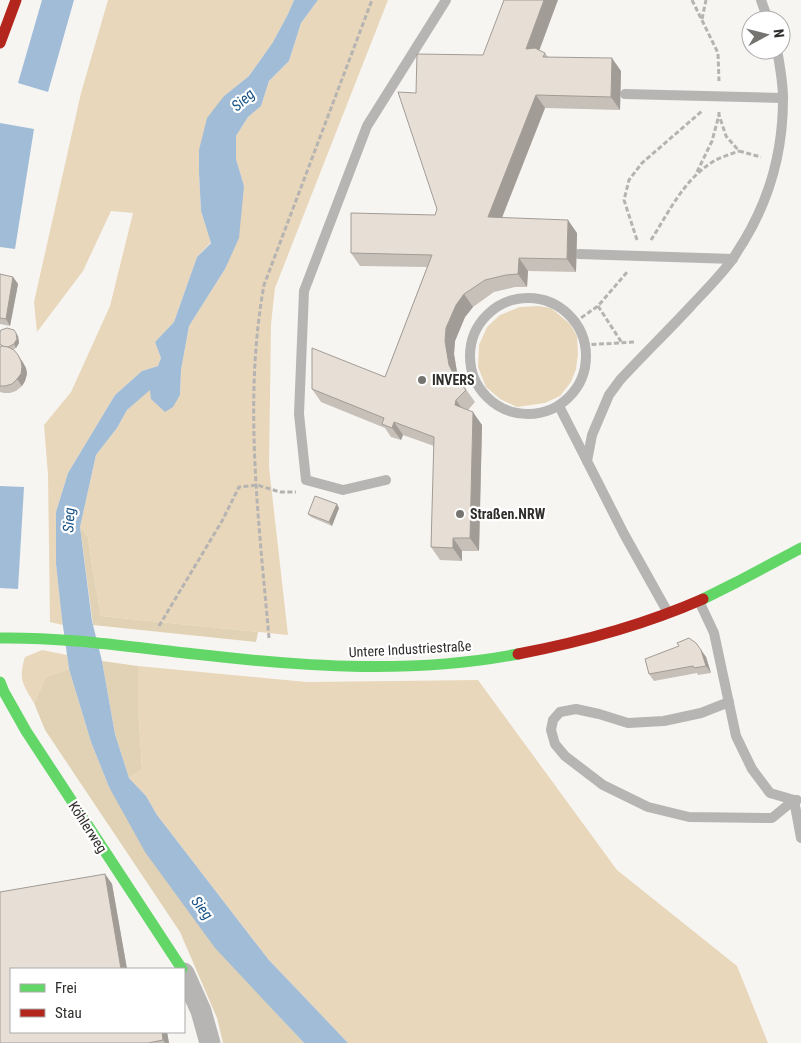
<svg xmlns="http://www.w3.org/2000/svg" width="801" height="1043" font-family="'Roboto Condensed',sans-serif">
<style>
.green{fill:#e8d7ba}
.forest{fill:#e2d2b5}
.water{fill:#a1bcd7}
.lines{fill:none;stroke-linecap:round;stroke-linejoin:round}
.path{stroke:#b6b4b3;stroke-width:3;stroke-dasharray:5 2.5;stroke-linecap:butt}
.lane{stroke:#b6b5b4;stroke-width:10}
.street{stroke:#b6b5b4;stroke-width:21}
.fast{stroke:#63d668;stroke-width:11}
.jam{stroke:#b3261e;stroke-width:11}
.wall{fill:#c7c0b8}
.shaded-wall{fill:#a29c96}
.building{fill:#e7dfd6;stroke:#a29c96}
.poi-dot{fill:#757471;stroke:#fff;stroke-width:2}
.labels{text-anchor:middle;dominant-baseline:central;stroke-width:4.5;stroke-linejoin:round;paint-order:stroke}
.poi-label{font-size:14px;font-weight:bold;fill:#2f2e2c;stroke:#fff;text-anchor:start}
.street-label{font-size:14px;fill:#2f2e2c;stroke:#fff}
.water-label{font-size:15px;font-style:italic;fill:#175386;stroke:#fff}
</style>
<rect width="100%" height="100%" fill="#f7f5f2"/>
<g class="green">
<path d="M108,0H294L288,14L273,42L249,76L224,96L199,150V173L201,211L211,242L197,257L174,322L155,342L161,358L158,366L142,371L115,395L68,473L56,512V564L63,625L50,622L48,475L44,425L71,392L110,306L133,213L111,211L83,271L37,332L34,302L81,93Z"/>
<path d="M318,0H388L275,288L271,324L269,467L288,635L101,616L93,572L88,537L80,527L96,455L117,428L127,410L150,389L180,396L181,370L189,326L225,269L244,186L236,159V136L248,117L261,106L269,81L289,61L301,23Z"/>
<path d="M538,306L551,308L570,324L577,336L578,354L576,369L571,382L560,396L545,403L517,407L500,399L486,387L478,367L479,345L487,327L500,315L520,307Z"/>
<path d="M42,650L67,655L69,669L46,677L34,703C23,684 18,680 25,657Z"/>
<path d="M138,666L307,682L478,680L617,870L737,966L768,1043H348L268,959L157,815L146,796L129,778L142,767L138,705Z"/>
</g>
<g class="forest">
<path d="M80,527L88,537L93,572L101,616L258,632L256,642L93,625Z"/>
<path d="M102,661L138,666V705L142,768L129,778L115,734Z"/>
<path d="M69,669L91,742L109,787L276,1013L304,1043H223L217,1018L180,932L45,730L34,703L46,677Z"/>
</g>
<g class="water">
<path d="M42,0H74L48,92L18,83Z"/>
<path d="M294,0H318L301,23L289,61L269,81L261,106L248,117L236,136V159L244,186L239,238L225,269L189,326L181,370L180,395L173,407L165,412L151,399L150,390L127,410L117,428L96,455L80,527L92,621L102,661L115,734L129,778L146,796L157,815L268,959L348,1043H304L215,948L145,852L109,787L91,742L69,669L62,619L56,564V512L68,473L115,395L142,371L158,366L161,358L155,342L174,322L197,257L211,243L201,211L199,173V150L207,118L224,96L249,76L273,42L288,14Z"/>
<path d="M0,123L34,129L15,249L0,247Z"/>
<path d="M0,486L24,487L18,589L0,588Z"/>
</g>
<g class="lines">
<g class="path">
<path d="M692,0L718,53L719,81"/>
<path d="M702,19L706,0"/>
<path d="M719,112V115L726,136L739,151L761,157"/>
<path d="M697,172L712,141L719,115"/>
<path d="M637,240L624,200L629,180L642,163L702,111"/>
<path d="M651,240C669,212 684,179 714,161C721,157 731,154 739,151"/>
<path d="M598,306L622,343"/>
<path d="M575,322L598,306L628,271"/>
<path d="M584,345L635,342"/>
<path d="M159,626L222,521L239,487L257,485L280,492H296"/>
<path d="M269,638C259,523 243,400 264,285L372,0"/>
</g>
<g class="lane">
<path d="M761,0L768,20"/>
<path d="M625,94L783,98"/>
<path d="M579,254L733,259"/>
<circle cx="528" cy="356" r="58"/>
<path d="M559,406L587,461"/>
<path d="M386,480L343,490L306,480L299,414L304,291L367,126L446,0"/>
<path d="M699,601L714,633L736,736L752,769L770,793L794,800H797"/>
<path d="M667,611L624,534L587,461L592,435L609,395L620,380C643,355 668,331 691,306C705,291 720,276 732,260C736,254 740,247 744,241C770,198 783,149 783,99C783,83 780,66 777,50"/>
<path d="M729,702L701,713L664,721L628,723L599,714L576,709L560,712L553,720L551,730L555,744L565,756L603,785L648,807L689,817L772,818L794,800L801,838"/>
</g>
<path class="street" d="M184,973L201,1011L210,1043"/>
<g class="fast">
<path d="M703,599L737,582L801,548"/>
<path d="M0,638C68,637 136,648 204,655C308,667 414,674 518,654"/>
<path d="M0,682L4,692L26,731L182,969"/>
</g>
<g class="jam">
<path d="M0,43L16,0"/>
<path d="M518,654C581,642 644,625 703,599"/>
</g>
</g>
<g class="wall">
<path d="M539,50L545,53L548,57L621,71L620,110L545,108L502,218L577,233L576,272L528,271L527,287H515L494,292L473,307L465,317L455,341L454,354L458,378L475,402L468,410L482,425L479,551H462V561L440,560L431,547L434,446L403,435L401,440L391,437L385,428L321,402L312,389L385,377L427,267L360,266L351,253L435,215L437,209L416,93L483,55Z"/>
<path d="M0,274L13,277L18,284L10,326L0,324Z"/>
<path d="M18,336L19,343L16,348L13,350L23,362L26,368L27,374L25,381L22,386L16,391L10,393H4L0,392V347L1,346L0,345Z"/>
<path d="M339,508L332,526L311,517L308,514Z"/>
<path d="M701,650L706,657L711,673L698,675L697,673L654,681L649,674Z"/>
<path d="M105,874L112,884L127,969H11V1032H167L169,1043H0V892Z"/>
</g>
<g class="shaded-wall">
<path d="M544,0H558L535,62L526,49Z"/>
<path d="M612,58L621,71L620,110L611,97Z"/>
<path d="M536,95L545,108L497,230L488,217Z"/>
<path d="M568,220L577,233L576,272L567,259Z"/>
<path d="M519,258L528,271L527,287L518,274Z"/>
<path d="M13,277L18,284L10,326L6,319Z"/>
<path d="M464,294L473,307L465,317L455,341L454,354L458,378L463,388L454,375L449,365L445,341L446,328L456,305Z"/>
<path d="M16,333L18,336L19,343L16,348L14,344Z"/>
<path d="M18,355L26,368L27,374L25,381L22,386L17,379Z"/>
<path d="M456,400L465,413L455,405Z"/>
<path d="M473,412L482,425L479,551L470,538Z"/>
<path d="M394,422L403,435L401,440L392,428Z"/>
<path d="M337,504L339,508L332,526L329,522Z"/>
<path d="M453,538L462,551V561L453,548Z"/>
<path d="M701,650L706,657L711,673L706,666Z"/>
<path d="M105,874L112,884L127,969H121Z"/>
<path d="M162,1032H167L169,1043H165L163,1040Z"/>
</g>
<g class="building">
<path d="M504,0H544L526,49L535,48L545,53L543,57L612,58L611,97L536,95L488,217L568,220L567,259L519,258L518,274L506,275L485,280L464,294L456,305L446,328L445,341L449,365L454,375L466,390L456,400L455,405L473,412L470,538H453V548L431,547L434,437L394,422L392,428L382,424L384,418L312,389V348L385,377L432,255L351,253V213L435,215L437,209L398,92L416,93L417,54L483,55Z"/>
<path d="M0,274L13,277L6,319L0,318Z"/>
<path d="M7,328L14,330L16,333L17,339L14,344L8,347H4L0,344V332L1,330Z"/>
<path d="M2,346L8,347L14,350L18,355L21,361L22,367L21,374L17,379L12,384L5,386H0V347Z"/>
<path d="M315,496L337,504L329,522L308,514Z"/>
<path d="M689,638L696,643L701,650L706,666L694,668L693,666L649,674L645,659L679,646L677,643Z"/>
<path d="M105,874L121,969H11V1032H162L163,1040L148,1043H0V892Z"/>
</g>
<g class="poi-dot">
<circle cx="422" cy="380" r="5"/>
<circle cx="460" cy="514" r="5"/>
</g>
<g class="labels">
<g class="poi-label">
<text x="432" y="380">INVERS</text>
<text x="470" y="514">Straßen.NRW</text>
</g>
<g class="street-label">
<text transform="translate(410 649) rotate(-3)">Untere Industriestraße</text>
<text transform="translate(88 827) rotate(57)">Köhlerweg</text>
</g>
<g class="water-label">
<text transform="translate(243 100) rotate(-42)">Sieg</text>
<text transform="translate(69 520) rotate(-87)">Sieg</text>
<text transform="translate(202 908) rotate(52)">Sieg</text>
</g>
</g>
<rect x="10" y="968" width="175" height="65" fill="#ffffff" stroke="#acabab"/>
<rect x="20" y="984" width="25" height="8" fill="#63d668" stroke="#acabab"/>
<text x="55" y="993" font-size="15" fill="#2f2e2c">Frei</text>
<rect x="20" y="1009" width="25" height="8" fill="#b3261e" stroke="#acabab"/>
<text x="55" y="1018" font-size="15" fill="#2f2e2c">Stau</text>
<g transform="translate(766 35) rotate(83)"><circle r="24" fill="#ffffff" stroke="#acabab"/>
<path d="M0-4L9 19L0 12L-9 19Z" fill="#757471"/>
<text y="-8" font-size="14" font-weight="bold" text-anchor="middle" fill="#2f2e2c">N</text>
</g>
</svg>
